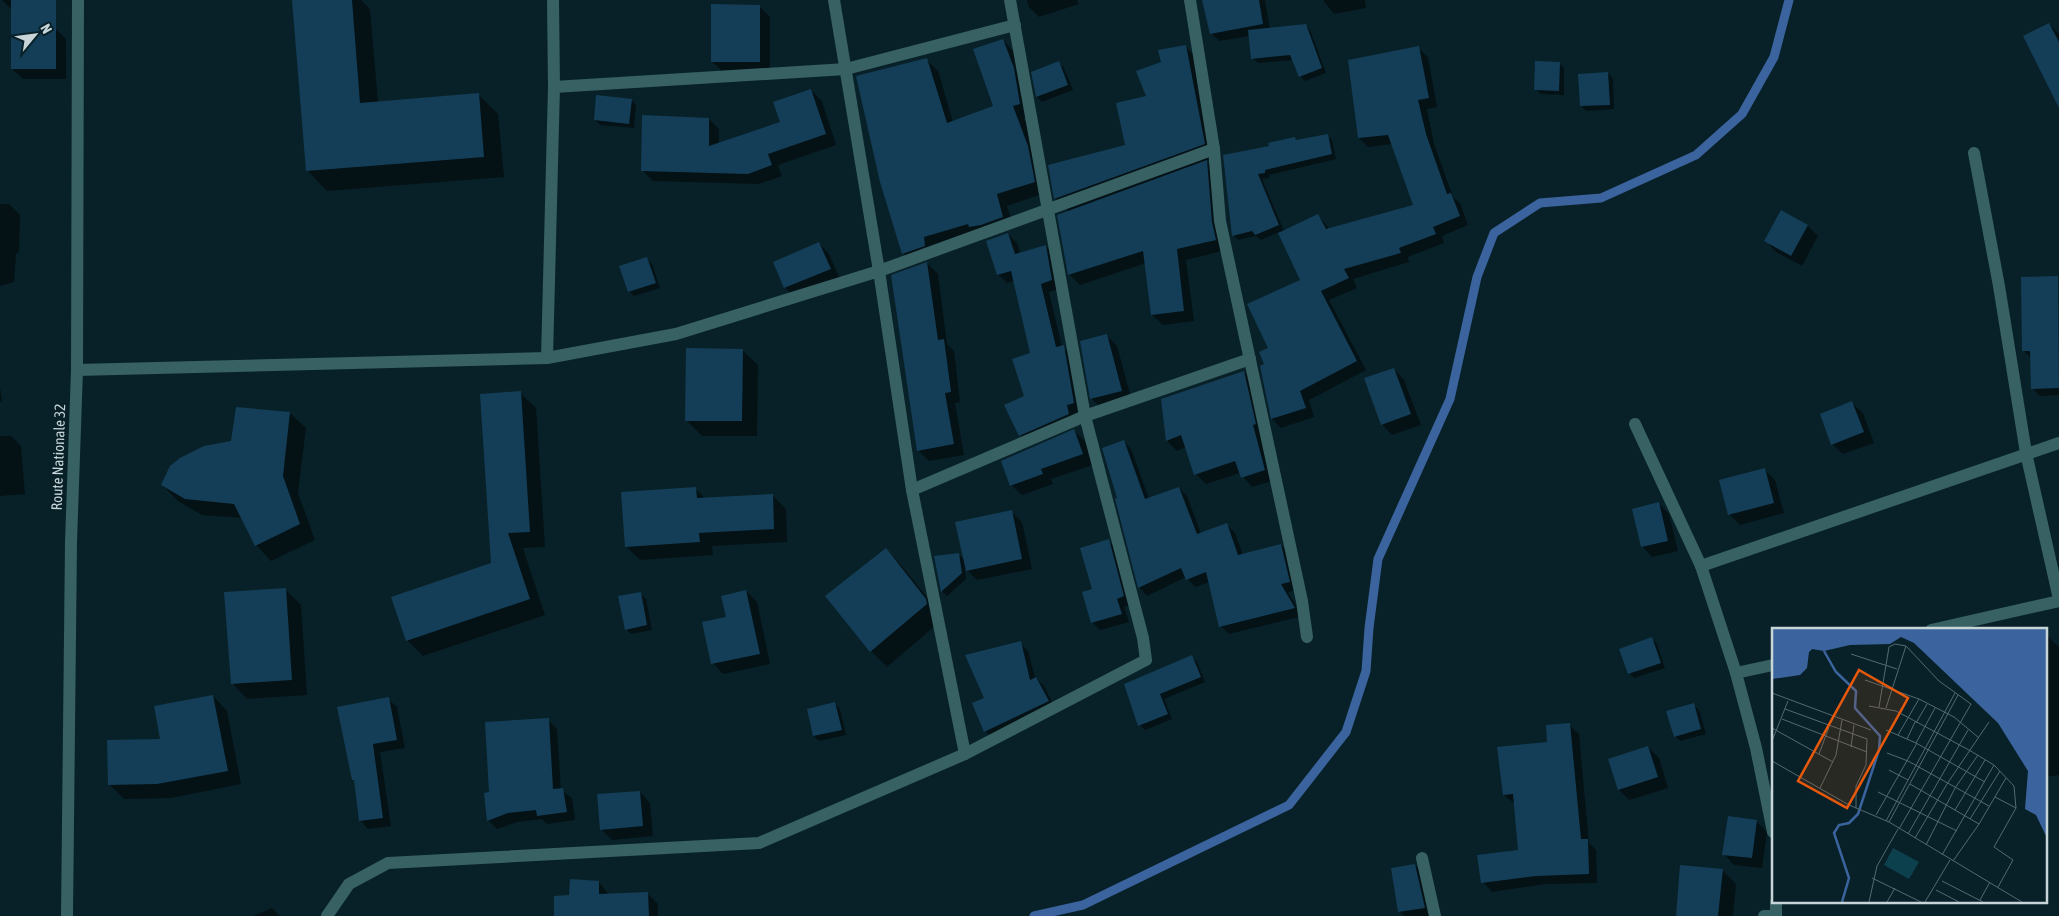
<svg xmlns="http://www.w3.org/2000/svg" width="2059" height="916" font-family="'Asap Condensed',sans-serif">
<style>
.shadow{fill:#0007}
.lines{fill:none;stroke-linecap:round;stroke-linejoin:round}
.stream{stroke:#3b649e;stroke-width:9}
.building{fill:#143e57}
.minor{stroke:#376163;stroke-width:12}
.labels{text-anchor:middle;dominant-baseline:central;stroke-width:4.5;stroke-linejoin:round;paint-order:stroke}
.street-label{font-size:15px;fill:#c7d5d9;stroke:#082128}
.inset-river{fill:none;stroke:#3b649e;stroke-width:2.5}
.inset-road{fill:none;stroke:#54696f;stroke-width:1}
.view{fill:#e8590c;fill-opacity:0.15;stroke:#e8590c;stroke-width:2.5}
.inset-edge{fill:none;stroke:#c7d5d9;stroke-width:2.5}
</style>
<rect width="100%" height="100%" fill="#082128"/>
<g class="shadow">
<path d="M2,0H52L55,28L66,39V79H23L12,69V10Z"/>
<path d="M293,0H361L370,9L378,102L478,94L498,114L504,177L327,191L307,170Z"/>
<path d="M1027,0H1077L1079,4L1039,17L1029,7Z"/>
<path d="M1203,0H1265L1270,29L1305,25L1310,30L1326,73L1305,81L1300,76L1294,60L1258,63L1252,58L1250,36L1219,41L1211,33Z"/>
<path d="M1323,0H1365L1366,8L1334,14Z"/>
<path d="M759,6L770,17V72H723L712,62Z"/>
<path d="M2049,24L2059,34V85Z"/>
<path d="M1003,40L1014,52L1031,115L1024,118L1039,158L1045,193L1007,206L1014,228L914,265L903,253L926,59L938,71L953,122L995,107Z"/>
<path d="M1185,46L1199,60L1217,157L1206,161L1217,172L1226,250L1186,260L1194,321L1163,325L1152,315L1146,263L1080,285L1069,274V212L1055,198L1127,146L1162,63Z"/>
<path d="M1418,48L1428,57L1437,107L1427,109L1434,144L1453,197L1460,203L1468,225L1442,236L1444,243L1408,257L1409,262L1353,279L1357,288L1329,300L1366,370L1309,400L1314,417L1281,428L1272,419L1266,365L1269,349L1301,280L1279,232L1261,240L1256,236L1238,240L1233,235L1224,156L1271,147L1295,138L1298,141L1327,135L1332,140L1336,159L1269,175V178L1262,179L1284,231L1318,215L1330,230L1415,206L1393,144L1368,147L1359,138Z"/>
<path d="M1059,63L1064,68L1073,90L1042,102L1037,97L1033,73Z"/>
<path d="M1559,63L1564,68V95L1541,94L1535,89Z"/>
<path d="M1608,73L1613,79L1614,109L1586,111L1581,106Z"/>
<path d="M811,90L822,101L836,145L778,165L782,176L759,184L653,181L642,170L709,119L719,129V144L782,123Z"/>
<path d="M631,100L636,105L634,128L600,125L595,120Z"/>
<path d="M0,204H9L20,215L19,252L16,254L14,282L0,286Z"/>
<path d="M1782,211L1808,226L1818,236L1802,266L1776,252L1766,241Z"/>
<path d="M1008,234L1017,243L1020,253L1046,246L1054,255L1060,289L1049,292L1062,347L1072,355L1082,411L1075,413L1077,423L1028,444L1020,435L1032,354L1014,281L1007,283L998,274Z"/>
<path d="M819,243L829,254L840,279L796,298L785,288L774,262Z"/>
<path d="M647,259L652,264L660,288L634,296L629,291Z"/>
<path d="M927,263L938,274L947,344L954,351L960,402L955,403L964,455L929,461L918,450Z"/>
<path d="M2058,277L2059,395L2040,396L2033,389L2031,358L2024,351Z"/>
<path d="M1107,336L1117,346L1132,401L1102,409L1091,398Z"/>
<path d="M742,350L758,365L757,436H702L686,420Z"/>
<path d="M1394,369L1404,380L1421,425L1392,435L1382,424Z"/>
<path d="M1244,372L1254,383L1275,480L1252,487L1240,473L1206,484L1196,474L1186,447L1177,451L1167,441L1162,400Z"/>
<path d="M0,387L2,402H0Z"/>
<path d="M520,393L536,408L545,547L523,548L545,615L423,656L407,640L493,564Z"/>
<path d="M1852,403L1863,413L1874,443L1843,454L1832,444Z"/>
<path d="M290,413L306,428L298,493L315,540L271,561L256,545L243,518L202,515L178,501L162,485L232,442Z"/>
<path d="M1074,431L1085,441L1093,465L1051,479L1053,484L1022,495L1011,485Z"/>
<path d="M0,436H11L21,446L25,494L0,496Z"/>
<path d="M1123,441L1131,449L1149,499L1179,488L1187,496L1201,534L1227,525L1235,533L1243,555L1281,545L1289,553L1297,590L1288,592L1302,616L1229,634L1221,626L1210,582L1195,587L1186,577L1147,596L1140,588L1117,500L1119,499Z"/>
<path d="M1765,470L1775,480L1784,513L1740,525L1729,514Z"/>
<path d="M696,489L705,498L772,495L786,509L787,542L712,546L713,555L640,560L626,546Z"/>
<path d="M1659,504L1669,514L1678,551L1652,557L1642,546Z"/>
<path d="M1012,512L1022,522L1032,569L977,580L965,568L966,579L947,596L942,591L958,554L965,560Z"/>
<path d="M1108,541L1117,549L1131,604L1124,607L1129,622L1100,630L1092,622L1093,590Z"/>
<path d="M886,550L901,565L941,615L942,620L887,667L871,651L827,596Z"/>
<path d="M285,589L301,605L307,695L247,699L232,683Z"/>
<path d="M746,591L757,602L770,664L723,674L713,663L728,618Z"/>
<path d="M641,594L646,599L652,630L631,634L626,629Z"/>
<path d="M2045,634L2059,647V775L2045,777Z"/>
<path d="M1652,639L1657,644L1665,668L1634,678L1629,673Z"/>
<path d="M1020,643L1028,651L1035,677L1044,686L1056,710L993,739L985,731V699Z"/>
<path d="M1192,657L1197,662L1205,682L1164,699L1172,719L1145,730L1140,725L1126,685Z"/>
<path d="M213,696L227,711L241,784L171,798L124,799L109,784Z"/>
<path d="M388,699L397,707L405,748L380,752L391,826L368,829L360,820L355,782L353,780Z"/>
<path d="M835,704L840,709L846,735L819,741L814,736Z"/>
<path d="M1694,705L1699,710L1706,734L1680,741L1675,736Z"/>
<path d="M548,720L557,729L561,790L572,798L575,820L547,824L542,819L517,822L497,829L488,820L490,793Z"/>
<path d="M1569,725L1579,734L1589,843L1596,850L1597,883L1546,884L1492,892L1483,882L1519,851L1515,804L1504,795L1548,743Z"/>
<path d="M1648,747L1659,758L1668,788L1629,800L1619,790Z"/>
<path d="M640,792L650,803L653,836L612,840L601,829Z"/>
<path d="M1756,821L1767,832L1762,868L1734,865L1724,854Z"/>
<path d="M1415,865L1425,876L1434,916H1404L1399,911Z"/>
<path d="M1722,870L1736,884L1733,916H1678Z"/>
<path d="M599,882L609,895L647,893L658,904V916H569Z"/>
<path d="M272,908L280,916H253Z"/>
</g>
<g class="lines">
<path class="stream" d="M1034,916L1083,905L1289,805L1346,732L1366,671L1369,628L1378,559L1450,399L1477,277L1494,233L1540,203L1601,198L1696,155L1742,114L1774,57L1789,0"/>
</g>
<g class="building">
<rect x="11" y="0" width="45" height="69"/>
<path d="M292,0H352L360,103L479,93L484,157L306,171Z"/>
<path d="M1202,0H1259L1263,24L1210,34Z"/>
<path d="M711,4L760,5V62H711Z"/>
<path d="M2049,23L2059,42V108L2023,36Z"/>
<path d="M1306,24L1322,68L1299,77L1290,55L1251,59L1248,30Z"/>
<path d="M1003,39L1014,68L1020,104L1013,106L1028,146L1035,182L997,194L1003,217L981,225L969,227L968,224L924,237L925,246L902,254L880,182L856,76L927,58L947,123L993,106L973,49Z"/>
<path d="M1186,45L1205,144L1054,199L1048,165L1125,145L1116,103L1146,96L1136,71L1161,62L1158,50Z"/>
<path d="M1419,46L1429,98L1418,100L1426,134L1447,194L1451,193L1460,216L1433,227L1436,234L1399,248L1401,253L1344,269L1349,278L1321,291L1357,361L1300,391L1306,408L1271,419L1260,366L1264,364L1259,352L1268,348L1247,304L1300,280L1278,233L1318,214L1326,229L1413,205L1388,135L1358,138L1348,60Z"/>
<path d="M1059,61L1068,85L1036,97L1031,72Z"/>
<path d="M1535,61L1560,62L1559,91L1534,90Z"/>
<path d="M1608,72L1610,105L1580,106L1578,74Z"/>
<path d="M811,89L826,134L768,154L772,165L748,174L641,171L642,115L709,118V146L780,122L773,102Z"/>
<path d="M596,95L632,99L629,124L594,120Z"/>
<path d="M1328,134L1332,154L1265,170V173L1258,174L1279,225L1255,235L1252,231L1232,236L1223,155L1269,146L1268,143L1295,137L1296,140Z"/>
<path d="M1207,160L1212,222L1216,240L1177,249L1184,311L1151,315L1143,251L1068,275L1057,215Z"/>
<path d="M1781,210L1808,225L1791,256L1764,241Z"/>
<path d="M1008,233L1015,254L1046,245L1052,280L1041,284L1056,347L1064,345L1074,403L1067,405L1069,414L1019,436L1004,405L1024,396L1012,359L1030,353L1011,271L997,275L986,241Z"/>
<path d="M819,242L831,269L784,288L773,262Z"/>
<path d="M647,257L656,283L628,292L619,266Z"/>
<path d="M927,262L938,340L944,339L951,392L945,393L954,444L917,451L891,275Z"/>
<path d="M2058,276L2059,388L2031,389L2030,351H2022L2021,277Z"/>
<path d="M1107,334L1122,391L1090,399L1080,341Z"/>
<path d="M686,348L743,349L742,421H685Z"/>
<path d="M1394,368L1411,414L1381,425L1364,378Z"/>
<path d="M1244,371L1256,424L1253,425L1265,470L1241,478L1235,461L1194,475L1181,435L1166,441L1161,399Z"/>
<path d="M521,391L530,532L508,533L530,599L406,641L391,597L491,563L480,394Z"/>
<path d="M1852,401L1864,432L1831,445L1820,414Z"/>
<path d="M236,407L290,412L283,476L300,524L255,546L234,504L185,499L161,485L170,466L180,458L204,446L231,441Z"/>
<path d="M1074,429L1083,454L1041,469L1043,474L1010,486L1001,461Z"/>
<path d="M1124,440L1145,499L1179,487L1197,534L1227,523L1238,555L1281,544L1290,582L1281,584L1295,608L1219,627L1206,572L1186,580L1181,568L1138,588L1115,499L1117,498L1102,448Z"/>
<path d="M1765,468L1774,503L1728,515L1719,480Z"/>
<path d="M696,487L697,498L773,494L774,529L699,533L700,542L625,547L621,492Z"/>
<path d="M1659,502L1668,541L1641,547L1632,509Z"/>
<path d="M1012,510L1022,559L966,571L955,522Z"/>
<path d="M1109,539L1124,596L1117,599L1122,614L1091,623L1082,592L1092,589L1080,548Z"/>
<path d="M886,548L926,599L927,604L870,652L825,596Z"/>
<path d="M959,553L962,573L941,592L934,556Z"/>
<path d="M286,588L292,680L231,684L224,592Z"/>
<path d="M746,590L760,654L711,664L702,622L726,617L721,596Z"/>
<path d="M641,592L647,625L625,630L618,596Z"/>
<path d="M1652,637L1661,663L1628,674L1619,649Z"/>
<path d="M1021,641L1030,680L1036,677L1049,701L984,732L972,703L984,698L965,655Z"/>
<path d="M1192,655L1201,677L1160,694L1168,714L1138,726L1124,684Z"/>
<path d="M213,695L228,771L157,784L108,785L107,740L160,739L154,706Z"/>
<path d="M389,697L397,740L373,744L383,818L359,821L354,780H352L337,707Z"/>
<path d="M835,702L842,730L813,736L807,709Z"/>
<path d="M1694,703L1701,729L1674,737L1666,711Z"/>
<path d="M549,718L553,789L563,788L567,812L537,816L536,810L508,813L487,821L484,793L489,792L485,722Z"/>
<path d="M1570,723L1581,839H1588L1589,874L1536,876L1481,883L1477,855L1518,850L1513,794L1503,795L1497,747L1547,742L1546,725Z"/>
<path d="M1648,746L1658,777L1618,790L1608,759Z"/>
<path d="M640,791L643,826L600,830L597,794Z"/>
<path d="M1728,816L1757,820L1752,858L1722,855Z"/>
<path d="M1415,864L1425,908L1398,912L1391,868Z"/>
<path d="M1680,865L1723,869L1718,916H1676Z"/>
<path d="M570,879L599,881V894L648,892L649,916H554V896L569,895Z"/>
</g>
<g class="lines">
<g class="minor">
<path d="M834,0L879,271L912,490L965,754"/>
<path d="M1190,0L1214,149L1220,221L1302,601L1307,637"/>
<path d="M554,87L846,69L1015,25"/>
<path d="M1974,153L1999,286L2026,453L2059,599"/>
<path d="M547,358L554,87L553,0"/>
<path d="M77,370L547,358L676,334L879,271L1214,149"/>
<path d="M1635,424L1701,566L1736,673L1756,748L1773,832"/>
<path d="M912,490L1085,416L1250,359"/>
<path d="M1701,566L2059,443"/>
<path d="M1931,630L2059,601"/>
<path d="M1736,673L1773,665"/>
<path d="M1422,858L1435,916"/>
<path d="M67,916L71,542L77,370L78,0"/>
<path d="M327,916L349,884L388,863L759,843L965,754L1146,660L1143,638L1085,416L1010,0"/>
<path d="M1764,916H1776V902"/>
</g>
</g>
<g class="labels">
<g class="street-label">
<text transform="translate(58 457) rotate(-88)">Route Nationale 32</text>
</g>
</g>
<g transform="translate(1772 628)">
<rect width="275" height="275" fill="#082128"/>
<path d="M121,220L147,234L137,251L112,237Z" fill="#0d404d"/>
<path d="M0,1H275V210L264,187L253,181L256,143L226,95L142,15L129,9L118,16L78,17L52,23L40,21L37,24L35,40L28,47L0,51Z" fill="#3b649e"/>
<path class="inset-river" d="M52,23L64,44L84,63L83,80L108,108L107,122L86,186L77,195L67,197L62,205L77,250L70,274"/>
<path class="inset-road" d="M79,26L125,41M93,52L147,71L182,89L207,110M0,65L99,102M97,78L124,83L197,122L222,137L242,158L244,180L222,219L241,232L226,259M107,79L117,19L123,16L134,18L167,53L199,76L127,201M114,80L134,18M13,81L95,111L94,137L84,158V180M10,91L95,124M144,95L155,76M0,100L61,134M114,102L144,115L213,154M118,103L128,85M126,107L147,71M135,111L143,94M0,113L16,73M144,115L163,80M79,119L82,97M115,125L136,133L217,178M47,126L57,99M0,133L77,177L117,194L250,274M117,142L136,152M138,156L207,196L234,150M48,160L64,127L70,92M106,164L185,203M223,169L244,180M183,182L213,132M104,187L145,115M198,191L228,143M114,193L183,65M117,194L186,67M136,206L196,102M143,210L175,156L217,94M154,217L183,160L206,127M170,227L222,137M181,233L207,196M100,250L149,274M170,253L211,274M164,262L187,274M208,272L218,254M97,274L105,238L126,201M115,274L123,260M153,274L178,232"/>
<path class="view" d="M87,42L136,70L75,180L26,153Z"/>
<rect width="275" height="275" class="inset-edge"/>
</g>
<g transform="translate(35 35) rotate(61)" stroke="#082128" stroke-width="4" paint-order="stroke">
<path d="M0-4L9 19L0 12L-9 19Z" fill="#c7d5d9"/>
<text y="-8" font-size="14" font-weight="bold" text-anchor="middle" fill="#c7d5d9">N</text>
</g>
</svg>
